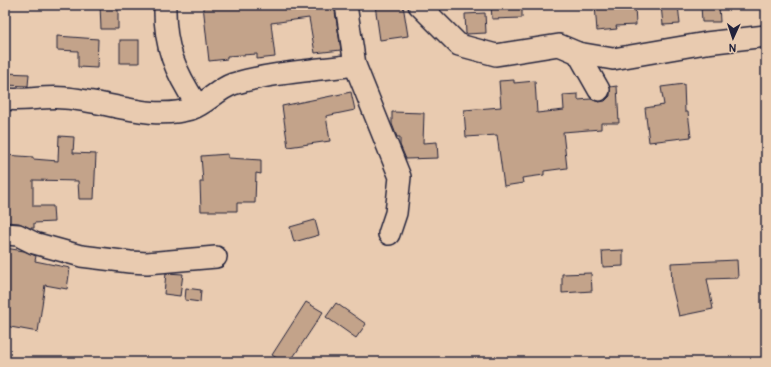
<svg xmlns="http://www.w3.org/2000/svg" width="771" height="367" font-family="Pangolin,sans-serif">
<style>
.building{fill:#c3a38a;stroke:#22223b}
.lines{fill:none;stroke-linecap:round;stroke-linejoin:round}
.minor-casing{stroke:#22223b;stroke-width:24}
.minor{stroke:#e9cbb0;stroke-width:21}
</style>
<rect width="100%" height="100%" fill="#e9cbb0"/>
<filter id="ink" filterUnits="userSpaceOnUse"><feTurbulence type="fractalNoise" baseFrequency=".025" numOctaves="2"/><feDisplacementMap in="SourceGraphic" scale="8" xChannelSelector="R" yChannelSelector="G"/><feConvolveMatrix kernelMatrix="1 2 1 2 8 2 1 2 1" color-interpolation-filters="sRGB"/></filter>
<g filter="url(#ink)">
<g class="building">
<path d="M100,5H118V29H101Z"/>
<path d="M203,5H334L341,50L315,53L309,18L271,23L275,57L257,59V54L227,56V59L209,61Z"/>
<path d="M375,5H403L408,36L380,40Z"/>
<path d="M491,5H522V18L492,19Z"/>
<path d="M595,5H635L636,25L616,26L617,29L597,31Z"/>
<path d="M661,5H678L680,24L663,25Z"/>
<path d="M701,5H719L720,22H702Z"/>
<path d="M485,13L486,33L466,34L465,14Z"/>
<path d="M57,36L98,39L97,68L78,67V51L57,50Z"/>
<rect x="120" y="40" width="19" height="23"/>
<path d="M5,73L29,74L28,86L5,85Z"/>
<path d="M514,80V83L535,81L537,113L564,110L563,95L578,94V100L591,99L599,102L605,101L610,96V87L617,86L619,123H601V129L563,132L567,168L544,171V175L522,178L523,183L504,186L497,135L466,137L464,110L501,107L499,81Z"/>
<path d="M684,84L685,112H688L691,137L649,142L645,108L664,105L661,87Z"/>
<path d="M351,92L355,110L326,116L330,141L288,147L282,106Z"/>
<path d="M392,112L424,113L423,143L437,142L438,158L406,159L400,145V137H397L392,124Z"/>
<path d="M59,136L74,137L73,153L96,154L94,199H79L78,181L33,180V206H53L54,222L34,223V228H30L19,223L5,222V155L33,157V159L58,161Z"/>
<path d="M228,154V158L261,160V174L256,173L255,203H237V211H201L200,182H203L201,156Z"/>
<path d="M315,220L319,235L294,242L290,227Z"/>
<path d="M5,248L24,251L36,256L35,261L70,268L67,289L45,285L38,332L5,326Z"/>
<path d="M623,250V266L603,267L602,251Z"/>
<path d="M737,260L738,278L707,279L713,309L679,316L672,287L671,263Z"/>
<path d="M166,273L183,274L180,296L164,294Z"/>
<path d="M591,273L592,291L562,293V274Z"/>
<path d="M186,288L201,290L200,302L185,300Z"/>
<path d="M306,302L323,312L290,362H283L272,355Z"/>
<path d="M336,303L366,324L356,338L326,317Z"/>
</g>
<g class="lines">
<defs>
<g id="minor">
<path d="M165,5C164,47 175,71 197,105"/>
<path d="M346,5L355,65L400,177L396,213L389,234"/>
<path d="M419,5L459,45L496,55L559,45L578,53L613,59L706,43L766,36"/>
<path d="M578,53L599,90"/>
<path d="M5,99C25,101 45,96 65,98C107,101 149,121 191,109C206,104 218,89 233,84C269,73 317,70 355,65"/>
<path d="M5,234L18,235L34,243L81,256L130,262L147,263L216,257"/>
</g>
</defs>
<use href="#minor" class="minor-casing"/>
<use href="#minor" class="minor"/>
</g>
</g>
<rect width="771" height="367" fill="none" stroke="#e9cbb0" stroke-width="20"/>
<rect x="10" y="10" width="751" height="347" fill="none" stroke="#22223b" stroke-width="1.5" filter="url(#ink)"/>
<g transform="translate(733 38) rotate(183)" stroke="#e9cbb0" stroke-width="3" paint-order="stroke">
<path d="M0-3L7 15L0 10L-7 15Z" fill="#22223b"/>
<text y="-6" font-size="11" font-weight="bold" text-anchor="middle" fill="#22223b">N</text>
</g>
</svg>
